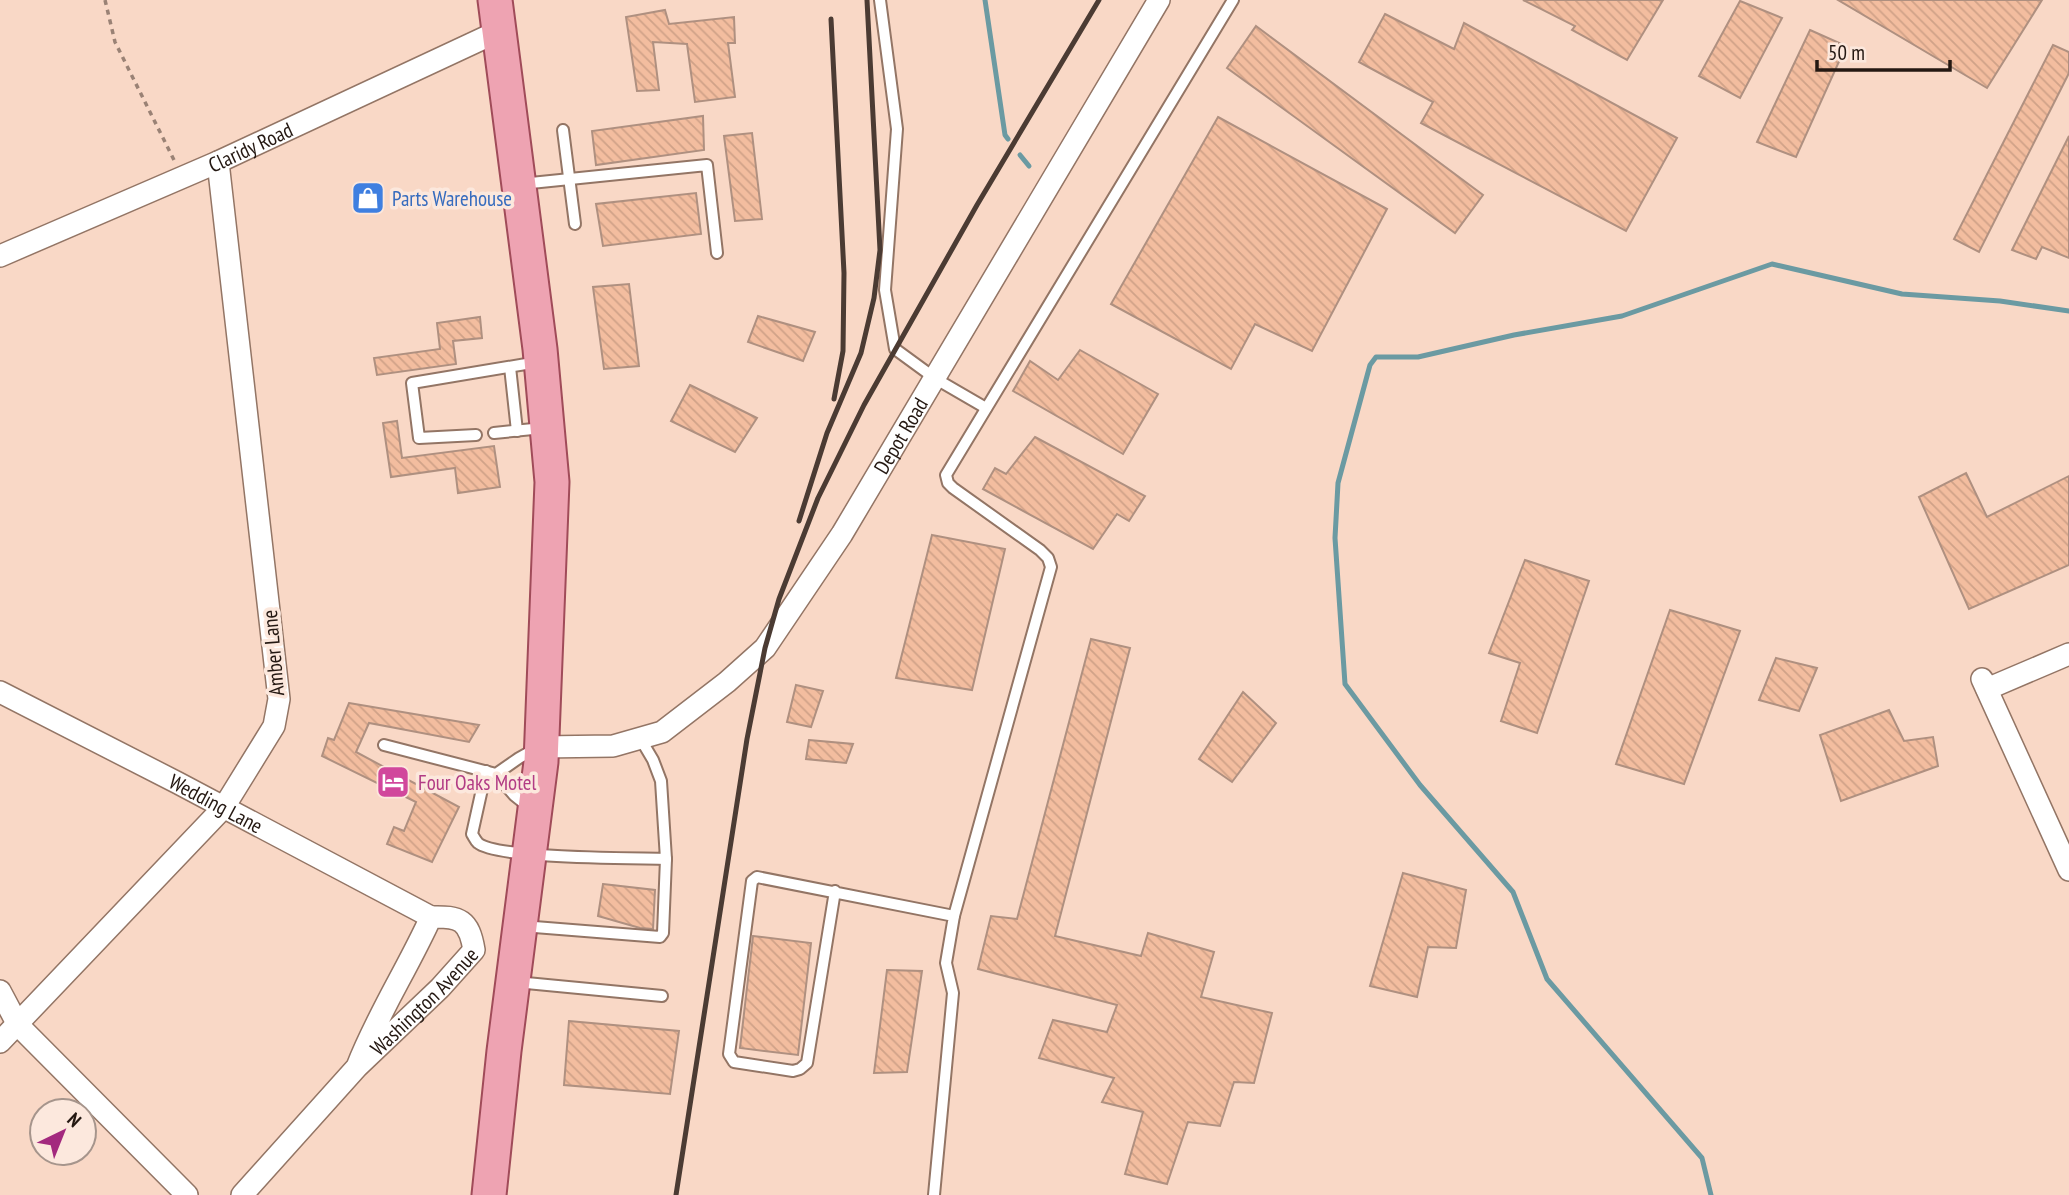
<svg xmlns="http://www.w3.org/2000/svg" width="2069" height="1195" font-family="'PT Sans Narrow',sans-serif">
<style>
.lines{fill:none;stroke-linecap:round;stroke-linejoin:round}
.stream{stroke:#6b9aa2;stroke-width:5}
.building{fill:url(#building-back-hatch);stroke:#af9080;stroke-width:2}
.service-casing{stroke:#937565;stroke-width:14}
.minor-casing{stroke:#937565;stroke-width:24}
.primary-casing{stroke:#a04b59;stroke-width:37}
.path{stroke:#9a8275;stroke-width:3.5;stroke-dasharray:5 5;stroke-linecap:butt}
.service{stroke:#fff;stroke-width:10}
.minor{stroke:#fff;stroke-width:21}
.primary{stroke:#eea3b2;stroke-width:33}
.rail{stroke:#4b3b33;stroke-width:5}
.labels{text-anchor:middle;dominant-baseline:central;stroke-width:7;stroke-linejoin:round;paint-order:stroke}
.street-label{font-size:21px;fill:#241812;stroke:#fce8dd}
.shop-label{font-size:21px;fill:#366cbe;stroke:#fce8dd;text-anchor:start}
.hotel-label{font-size:21px;fill:#b23c85;stroke:#fce8dd;text-anchor:start}
</style>
<defs>
<pattern id="building-back-hatch" width="6" height="6" patternUnits="userSpaceOnUse" patternTransform="scale(1.75)"><rect width="6" height="6" fill="#f3bd9f"/><path d="M-1 5l2 2M0 0l6 6M5-1l2 2" fill="none" stroke="#d0a288"/></pattern>
</defs>
<rect width="100%" height="100%" fill="#f9d8c6"/>
<g class="lines">
<g class="stream">
<path d="M985,0L1005,135L1008,139"/>
<path d="M1020,155L1029,166"/>
<path d="M1711,1195L1702,1158L1547,979L1513,892L1420,785L1345,684L1335,538L1338,483L1370,365L1376,357H1418L1514,335L1622,316L1772,264L1902,294L2000,301L2069,311"/>
</g>
</g>
<g class="building">
<path d="M1523,0H1663L1627,60L1572,30L1575,26Z"/>
<path d="M1838,0H2042L1987,88Z"/>
<path d="M1740,1L1782,18L1740,98L1699,76Z"/>
<path d="M665,10L669,24L734,17L735,43H728L735,97L695,102L687,44L653,42L659,90L637,91L626,17Z"/>
<path d="M1385,14L1454,49L1464,23L1677,138L1626,231L1421,123L1433,102L1359,62Z"/>
<path d="M1256,26L1483,195L1455,233L1227,68Z"/>
<path d="M1810,30L1846,46L1796,157L1757,142Z"/>
<path d="M2053,45L2069,52V73L1979,252L1954,239Z"/>
<path d="M703,116L704,150L596,165L592,131Z"/>
<path d="M1218,117L1387,209L1312,351L1255,324L1231,369L1111,304Z"/>
<path d="M752,133L762,219L735,221L724,136Z"/>
<path d="M2069,136V258L2042,247L2036,259L2012,250Z"/>
<path d="M696,193L701,234L603,246L596,204Z"/>
<path d="M629,284L639,366L604,369L593,287Z"/>
<path d="M758,316L815,332L803,361L748,342Z"/>
<path d="M480,317L482,338L453,341L456,364L377,375L374,358L440,349L437,323Z"/>
<path d="M1080,350L1158,394L1123,454L1013,391L1030,361L1058,380Z"/>
<path d="M690,385L757,418L735,452L671,421Z"/>
<path d="M397,421L402,458L494,446L500,487L458,493L455,468L391,477L383,423Z"/>
<path d="M1035,437L1145,496L1129,521L1117,514L1093,549L983,489L995,468L1006,474Z"/>
<path d="M1966,473L1987,517L2069,476V565L1969,609L1919,497Z"/>
<path d="M932,535L1005,549L972,690L896,678Z"/>
<path d="M1525,560L1589,581L1537,733L1501,721L1520,663L1489,653Z"/>
<path d="M1670,610L1740,631L1684,784L1616,764Z"/>
<path d="M1091,639L1130,648L1055,936L1141,956L1148,933L1214,952L1201,997L1272,1013L1254,1083L1234,1082L1220,1126L1188,1122L1167,1184L1125,1174L1143,1112L1102,1102L1114,1078L1039,1058L1053,1020L1107,1032L1117,1005L978,969L991,916L1017,919Z"/>
<path d="M1776,658L1817,668L1799,711L1759,700Z"/>
<path d="M796,685L823,691L811,727L787,722Z"/>
<path d="M1243,692L1276,723L1232,782L1199,759Z"/>
<path d="M349,703L479,725L469,742L369,723L356,752L459,807L432,862L387,844L394,827L404,831L416,802L322,756L328,738L334,740Z"/>
<path d="M1889,710L1904,741L1933,737L1938,766L1841,801L1820,735Z"/>
<path d="M809,740L853,744L846,763L806,759Z"/>
<path d="M1403,873L1466,890L1456,948L1428,947L1417,997L1370,986Z"/>
<path d="M603,884L655,890L653,929L640,928L598,916Z"/>
<path d="M753,936L811,943L798,1055L740,1048Z"/>
<path d="M887,970L922,971L907,1072L874,1073Z"/>
<path d="M569,1021L679,1031L670,1094L564,1085Z"/>
</g>
<g class="lines">
<defs>
<g id="service">
<path d="M880,0L897,129L885,290L895,349L936,379L986,408"/>
<path d="M563,130L575,224"/>
<path d="M521,184L707,165L717,253"/>
<path d="M510,367L517,431"/>
<path d="M494,433L543,428"/>
<path d="M476,435L419,438L412,383L538,362"/>
<path d="M384,745L496,774L519,758L535,749"/>
<path d="M486,771L472,834C474,837 475,840 478,843C497,859 634,858 666,859L661,781L653,760L640,738"/>
<path d="M496,774L514,795L529,807"/>
<path d="M835,891L807,1063L800,1069L793,1071L734,1062L729,1054L752,881L757,877L954,916L946,963L953,993L934,1195"/>
<path d="M954,916L1051,567L1048,558L1040,550L953,488L948,483L946,475L1233,0"/>
<path d="M522,926L660,937L663,933L666,859"/>
<path d="M516,982L662,996"/>
</g>
<g id="minor">
<path id="s1" d="M0,256L218,162L499,31"/>
<path d="M1982,679L2069,870"/>
<path d="M1987,689L2069,654"/>
<path id="s2" d="M0,692L178,783L431,917"/>
<path id="s3" d="M541,747L613,746L662,732L727,682L765,648L842,534L1159,0"/>
<path d="M0,991L18,1025L187,1195"/>
<path d="M0,1042L224,807L274,726L279,699L218,162"/>
<path id="s4" d="M242,1195L357,1067L440,988L474,950C469,920 460,916 431,917C408,968 377,1015 357,1067"/>
</g>
<path id="primary" d="M489,1195L504,1051L541,762L552,482L540,349L495,0"/>
</defs>
<use href="#service" class="service-casing"/>
<use href="#minor" class="minor-casing"/>
<use href="#primary" class="primary-casing"/>
<path class="path" d="M105,0L115,42L174,160"/>
<use href="#service" class="service"/>
<use href="#minor" class="minor"/>
<use href="#primary" class="primary"/>
<g class="rail">
<path d="M831,19L844,273L843,351L834,399"/>
<path d="M799,521L827,433L861,353L874,298L880,250L867,0"/>
<path d="M676,1195L747,739L765,648L779,599L818,498L864,405L977,205L1099,0"/>
</g>
</g>
<defs>
<symbol id="shop-square" viewBox="-11 -11 22 22"><rect x="-9" y="-9" width="18" height="18" rx="4" fill="#3f7fe0" stroke="#fce8dd"/><path d="M-5-2.5h2.3a2.7 3.5 0 0 1 5.4 0H5L5.5 6h-11ZM-1.5-2.5h3a1.5 2.3 0 0 0-3 0Z" fill="#fff"/></symbol>
<symbol id="hotel-square" viewBox="-11 -11 22 22"><rect x="-9" y="-9" width="18" height="18" rx="4" fill="#d1479c" stroke="#fce8dd"/><path d="M-6-4.5h1.5V1H6V5H4.5V3h-9V5H-6ZM-4 0a1.8 1.8 0 1 1 3.6 0ZM.5 0V-2.5h3Q6-2.5 6 0Z" fill="#fff"/></symbol>
</defs>
<g fill-rule="evenodd">
<use href="#shop-square" x="349" y="179" width="38" height="38"/>
<use href="#hotel-square" x="374" y="763" width="38" height="38"/>
</g>
<g class="labels">
<g class="street-label">
<text stroke="none"><textPath href="#s1" startOffset="273">Claridy Road</textPath></text>
<text stroke="none"><textPath href="#s3" startOffset="508">Depot Road</textPath></text>
<text transform="translate(273 653) rotate(-95)">Amber Lane</text>
<text stroke="none"><textPath href="#s2" startOffset="243">Wedding Lane</textPath></text>
<text stroke="none"><textPath href="#s4" startOffset="266">Washington Avenue</textPath></text>
</g>
<g class="shop-label">
<text x="392" y="198">Parts Warehouse</text>
</g>
<g class="hotel-label">
<text x="418" y="782">Four Oaks Motel</text>
</g>
</g>
<g transform="translate(63 1132) rotate(43)"><circle r="33" fill="#fce8dd" stroke="#a6958c" stroke-width="2"/>
<path d="M0-5L12 26L0 18L-12 26Z" fill="#a3297e"/>
<text y="-10" font-size="19" font-weight="bold" text-anchor="middle" fill="#241812">N</text>
</g>
<path d="M1817 60v10h133v-10" fill="none" stroke="#241812" stroke-width="3.5"/>
<text x="1828" y="60" font-size="21" fill="#241812" stroke="#fce8dd" stroke-width="5" paint-order="stroke">50 m</text>
</svg>
